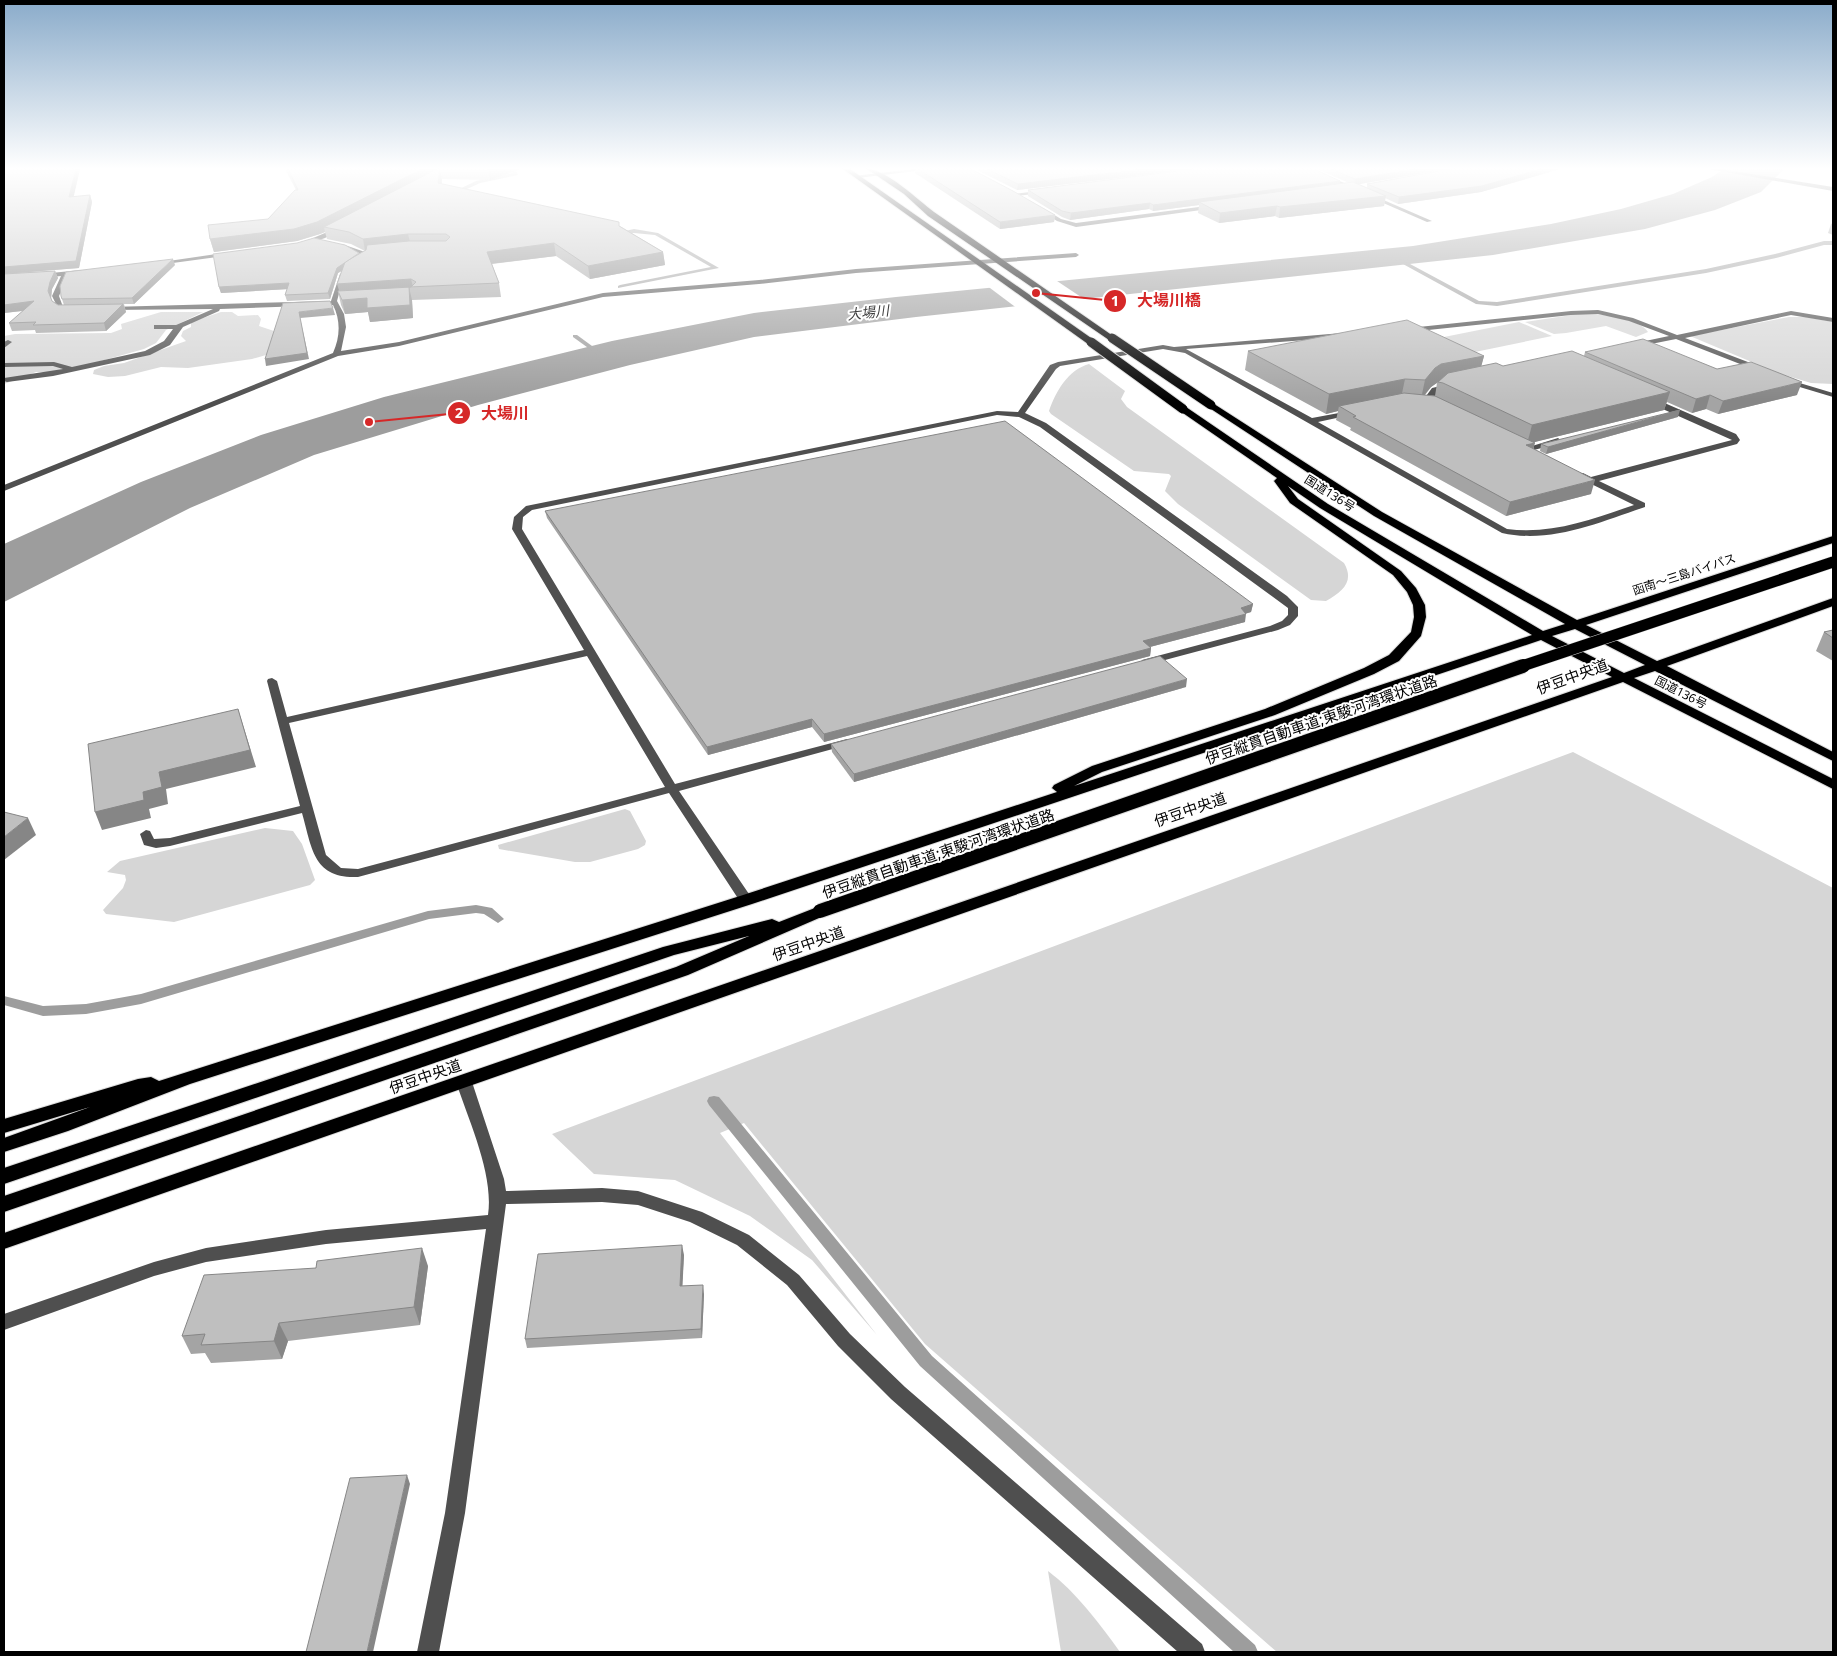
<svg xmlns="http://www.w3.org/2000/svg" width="1837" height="1656" font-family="'Noto Sans','Noto Sans JP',sans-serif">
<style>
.green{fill:#d6d6d6}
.water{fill:#9d9d9d}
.pier{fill:#fff}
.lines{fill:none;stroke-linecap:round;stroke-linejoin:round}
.stream{fill:#9d9d9d;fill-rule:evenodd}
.highway-casing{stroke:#dbdbdb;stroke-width:2}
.minor{fill:#4f4f4f;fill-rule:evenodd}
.highway{fill:#000;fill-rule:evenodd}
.highway-bridge-far2-casing{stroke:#dbdbdb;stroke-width:11;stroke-linecap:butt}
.highway-bridge-far1-casing{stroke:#dbdbdb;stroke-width:12;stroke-linecap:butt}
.highway-bridge-casing{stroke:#dbdbdb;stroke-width:16;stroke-linecap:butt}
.highway-bridge-far2{stroke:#000;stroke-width:9}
.highway-bridge-far1{stroke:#000;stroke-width:11}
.highway-bridge{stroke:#000;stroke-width:14}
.wall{fill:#a4a4a4;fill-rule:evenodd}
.shaded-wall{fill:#868686}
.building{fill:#bfbfbf;stroke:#868686}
.labels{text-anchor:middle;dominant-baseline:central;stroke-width:4;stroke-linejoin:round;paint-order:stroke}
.far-street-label{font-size:12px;fill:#000;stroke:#fff}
.far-water-label{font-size:14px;font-style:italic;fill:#3e3e3e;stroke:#fff}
.street-label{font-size:15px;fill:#000;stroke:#fff}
.leader{fill:none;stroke:#d62828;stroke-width:2}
.callout-dot{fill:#d62828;stroke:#fff;stroke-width:2}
.mark-label{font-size:15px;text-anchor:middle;font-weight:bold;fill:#fff}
.callout-label{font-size:16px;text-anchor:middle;font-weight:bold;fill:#d62828;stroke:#fff;stroke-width:4;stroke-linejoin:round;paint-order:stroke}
</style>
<rect width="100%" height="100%" fill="#fff"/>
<g class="green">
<path d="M161,312H203L166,330L156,343L144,349L83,366L48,372H36L4,384V336L15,334L111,333L122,329L121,324Z"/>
<path d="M221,312H232L238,316L258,315L261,319L259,326L280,333L272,349L266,355L252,359L188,368L161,367L125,376L108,377L93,374L94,370L104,366L124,363L186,341L181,336L183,331L191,327V322Z"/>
<path d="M1585,313C1600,314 1641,319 1648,332L1636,337L1606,326L1566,333L1554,334L1525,322Z"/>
<path d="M1789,317H1806L1833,322V384L1811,383L1778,373L1690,336Z"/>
<path d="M1519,322L1552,336L1470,353L1439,338Z"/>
<path d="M1089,364L1125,391L1121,399L1127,407L1344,563C1355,582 1342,592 1326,601L1311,600L1178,504L1165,491L1171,476L1169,474L1134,471L1051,414L1049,411C1056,391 1068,370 1089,364Z"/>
<path d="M1573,752L1833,888V1652H1277L925,1344L744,1123L720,1133L877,1335L812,1260L750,1216L675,1180L594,1174L552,1134Z"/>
<path d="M625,809L630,811L646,841L645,845L638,849L590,862H575L499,849L498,845Z"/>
<path d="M265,828L293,831L302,844L315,880L310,885L174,922L106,914L103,910L123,888L126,880L125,875L107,872L120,861Z"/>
<path d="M1048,1571C1077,1593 1099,1623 1120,1652H1061Z"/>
</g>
<path class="water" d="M1724,169H1784L1761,192L1715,210L1645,229L1493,255L916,317L754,337L630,365L478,405L314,455L190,508L4,602V544L141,482L261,435L384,397L612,341L754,313L896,297L1413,246L1551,224L1621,209L1673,194L1712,177Z"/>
<path class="pier" d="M1054,279L1087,301L1018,309L986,285Z"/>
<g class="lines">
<g class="stream">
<path d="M511,169H515L518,175L480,183L452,196L447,195L476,181L513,173Z"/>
<path d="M634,229L658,233L719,268L618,288V286L620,285L711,267L655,235L634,233L614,236L611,234Z"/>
<path d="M1824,241H1833V245H1824L1776,258L1706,273L1497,306L1476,304L1392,258L1397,257L1479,301L1497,302L1706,269L1775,254Z"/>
<path d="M573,335H577L603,354L598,355L573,337Z"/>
<path d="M476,905L492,908L504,919L498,923L484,914L476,913L429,919L141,1004L86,1014L43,1016L4,1005V996L43,1006L86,1004L141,994L428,911Z"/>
<path d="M714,1096L719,1097L932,1356L1255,1645L1258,1652H1234L920,1366L709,1105L707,1101L709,1097Z"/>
</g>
<defs>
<g id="highway">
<path d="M843,169H850L1094,340V344H1088Z"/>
<path d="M867,169C886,169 918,200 934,212L1116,338L1109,340L928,216L904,194Z"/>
<path d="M1211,402L1382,512L1577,620L1833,536V543L1586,625L1657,661L1833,598V606L1667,666L1833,752V761L1655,671L1634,678L1833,779V789L1623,682L4,1249V1233L1612,677L1541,640L752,904L190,1084L68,1131L4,1152V1138L90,1107L4,1133V1119L138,1079L151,1077L159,1081L740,896L1057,792L1052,788L1054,785L1092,766L1265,709L1364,668L1389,655L1411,632L1414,617L1413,605L1407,592L1393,575L1290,503L1274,481L1277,478L1180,411V407H1186L1328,504L1543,631L1565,624L1374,516L1208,407L1206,405ZM1288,486L1320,508L1532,635L1074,786L1102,772L1275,715L1374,674L1399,661L1421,636L1426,617L1425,605L1416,588L1401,571L1298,499ZM1575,629L1645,665L1624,673L1552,636Z"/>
<path d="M820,906L826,907L828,911L826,915L688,975L4,1212V1196L676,967L749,936L674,955L4,1184V1168L663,947L772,919L779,922Z"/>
</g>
</defs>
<use href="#highway" class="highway-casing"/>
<g class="minor">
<path d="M914,169H933L857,178L854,176Z"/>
<path d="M1305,169H1312L1432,221L1427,222Z"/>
<path d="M1708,169H1720L1833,187V191Z"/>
<path d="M1045,190L1043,193L1016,196L1013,194Z"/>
<path d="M1214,205L1216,208L1076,227L1057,221L1038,209L1043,208L1061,219L1076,223Z"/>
<path d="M339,227L344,228L325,238L302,246L299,244Z"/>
<path d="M342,244L365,252L369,260L346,274L341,286L337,301L344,314L346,327L341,351L399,342L603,293L759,280L856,269L1076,253L1079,255L1076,257L856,273L759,284L603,297L399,346L338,356L4,491V485L333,353C340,337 341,321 333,305L220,309L219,311L183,327L170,345L150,355L53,376L7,382L4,381V378L63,369L53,366L4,367V363L54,362L72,367L145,351L164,341L173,329H154V325H176L213,309L108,310L107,309L110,307L331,301L340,274L363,260L360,254L340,247V245Z"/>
<path d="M230,252L233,254L232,255L158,265L155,263Z"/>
<path d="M81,270L84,272L83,273L68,275L59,296L63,307L75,309L72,311L59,310L52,296L61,276L41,278L38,276L41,274Z"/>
<path d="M1598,310L1633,318L1677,335L1791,311L1833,318V322L1791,315L1685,338L1761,367L1762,369L1758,371L1676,339L1631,348V344L1669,336L1629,321L1598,314L1571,315L1409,332L1405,330L1409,328L1571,311Z"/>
<path d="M1342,333L1346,335L1345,337L1186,349L1312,418L1355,410V414L1318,422L1507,529C1552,535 1592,519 1634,505L1577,477V473H1583L1591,477L1732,440L1647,402V398H1653L1736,434L1740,440L1737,444L1599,481L1645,503V507C1600,522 1551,544 1502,533L1185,353L1163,349L1060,366L1056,369L1025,413L1046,423L1287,596L1298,607V616L1290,625L1278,630L1150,664H1142L1141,662L1142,660L1270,626L1282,621L1288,615V608L1040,427L1019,417L997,415L532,510L523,517L522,529L675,784L847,739L853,742L851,744L679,791L751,897L753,900L751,903H741L669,793L358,877C313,879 312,848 302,813L170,846L156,848L144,845L140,834L146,830L150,831L154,839L170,838L300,806L267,681L268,679L272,678L277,681L287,717L584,650L512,529L514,517L526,506L997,411L1018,412L1050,365L1058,362L1163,345L1174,347ZM587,656L665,787L358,869L341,868L326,855L289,723Z"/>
<path d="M8,340L12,342L4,348V342Z"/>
<path d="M1783,378L1833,393V397L1783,382Z"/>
<path d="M1453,383L1457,385L1456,387L1438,392L1428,405L1421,403L1432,388Z"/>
<path d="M1558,438L1562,441L1561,443L1526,452L1522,449Z"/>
<path d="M464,1076L469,1078L472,1082L504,1179L506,1191L602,1188L638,1191L702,1212L749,1235L799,1275L850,1334L905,1387L1202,1644L1205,1652H1178L891,1399L838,1346L787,1285L737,1245L690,1222L638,1205L602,1202L506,1204L465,1513L439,1652H417L445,1513L486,1229L326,1244L206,1262L154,1276L4,1330V1314L154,1262L206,1248L326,1230L488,1215C494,1175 469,1121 456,1082L459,1078Z"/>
</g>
<use href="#highway" class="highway"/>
<defs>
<g id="highway-bridge-far2">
<path d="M1112,338L1211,405"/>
<path d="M1091,342L1183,409"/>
</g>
<path id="highway-bridge-far1" d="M1519,667L1833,562"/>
<path id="highway-bridge" d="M820,911L1523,666"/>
</defs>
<use href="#highway-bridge-far2" class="highway-bridge-far2-casing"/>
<use href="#highway-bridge-far1" class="highway-bridge-far1-casing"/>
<use href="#highway-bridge" class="highway-bridge-casing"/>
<use href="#highway-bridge-far2" class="highway-bridge-far2"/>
<use href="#highway-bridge-far1" class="highway-bridge-far1"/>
<use href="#highway-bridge" class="highway-bridge"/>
</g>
<g class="wall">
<path d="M4,169H80L73,197L90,195L92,202L79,268L27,272L55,271L58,278L52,289L51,298L52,301L58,305H64L61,296L175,265L134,304H124L126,312L106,331L36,333L35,330L12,331L9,323L23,311L4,313Z"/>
<path d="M285,169H521L490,180L442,179V184L620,226L663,252L665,265L590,279L556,256L492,264L499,283L501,297L412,300L413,318L370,322L368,312L345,314L341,305L338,291H339L342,271L338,273L330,299L287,301L285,295L287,289L221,293L219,287L360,254L365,251L351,244L327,239L325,232L320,234L297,241L214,252L210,239L268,219L296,190Z"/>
<path d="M915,169H971L1055,215L1054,222L1000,229L915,173Z"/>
<path d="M975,169H1193L1017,190Z"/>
<path d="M1317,169H1448L1359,184L1367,188V184L1451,169H1560L1481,192L1398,204L1385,198L1384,206L1279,218L1275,216L1219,223L1198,213L1199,205L1153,211L1149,209L1070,220L1062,217L1028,196V190L1340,184L1349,183Z"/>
<path d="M1833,223V235L1828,233L1831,224Z"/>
<path d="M1248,351L1484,356L1481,366H1503L1584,356L1585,352L1717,369L1797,395L1718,414L1706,409L1692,413L1667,402L1664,410L1534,442V449L1591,494L1506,516L1350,430L1351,428L1336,420L1338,411L1326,414L1245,370ZM1437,383L1435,396L1425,395L1431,387Z"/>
<path d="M1678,417L1546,454L1540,451L1541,444Z"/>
<path d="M545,511L1253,604L1251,612L1245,614V622L1150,647L1151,648L1150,656L824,742L812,727L708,755L547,518Z"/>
<path d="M1833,630V661L1816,651L1824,632Z"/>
<path d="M1186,687L854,782L832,752L831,744Z"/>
<path d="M684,1255L682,1286L704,1294L702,1338L527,1348L525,1339Z"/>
<path d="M428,1266L420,1325L288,1341L282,1359L211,1363L205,1353L191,1354L182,1336Z"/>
</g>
<g class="shaded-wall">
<path d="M76,169H80L72,204L69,197Z"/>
<path d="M422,169H440L442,179L440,195L324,227L325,232L320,234L297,241L214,252L210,239Z"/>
<path d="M488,169H521L490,180Z"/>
<path d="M1144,169H1193L1017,190L1018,184Z"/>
<path d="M1415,169H1448L1354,185L1355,179Z"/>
<path d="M1541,169H1560L1481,192L1398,204L1399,197Z"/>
<path d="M1340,181L1339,187L1199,202V205L1153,211V205Z"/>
<path d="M90,195L92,202L79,268L4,274V275V267Z"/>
<path d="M1386,196L1384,206L1279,218L1280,207Z"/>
<path d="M1150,203L1149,209L1070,220L1071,213Z"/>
<path d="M1277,206L1275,216L1219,223L1220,213Z"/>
<path d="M1055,215L1054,222L1000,229V222Z"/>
<path d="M408,234L411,246L365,251L363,239Z"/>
<path d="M554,243L556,256L489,264L487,252Z"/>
<path d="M663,252L665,265L590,279L588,266Z"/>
<path d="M359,253L361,258L338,273L330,299L328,293L337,268Z"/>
<path d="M173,259L175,265L134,304L132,298Z"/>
<path d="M55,271L58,278L52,289L51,299L48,291L50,282Z"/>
<path d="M411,279L413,287H409L412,300L413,318L370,322L368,312L345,314L342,300L409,292L341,297L337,284Z"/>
<path d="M289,283L290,289L221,293L219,287Z"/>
<path d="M34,301L37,309L4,313V305Z"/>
<path d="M123,304L126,312L106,331L104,323Z"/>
<path d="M333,308L335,315L300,318L309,359L266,366L265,359L299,312Z"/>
<path d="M1484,356L1479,375L1438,382L1431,387L1421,399L1425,380L1435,368L1441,364Z"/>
<path d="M1405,379L1401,398L1339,406L1338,411L1326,414L1329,394Z"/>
<path d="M1802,382L1797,395L1718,414L1723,401Z"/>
<path d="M1670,392L1664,410L1527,444L1532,425Z"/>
<path d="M1710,395L1706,409L1692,413L1696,399Z"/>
<path d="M1680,410L1678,417L1546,454L1548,447Z"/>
<path d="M1535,443L1531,457L1526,445Z"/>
<path d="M1595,480L1591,494L1506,516L1510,502Z"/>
<path d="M1253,604L1251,612L1240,615L1241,608Z"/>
<path d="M1246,614L1245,622L1142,649L1143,641Z"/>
<path d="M1151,648L1150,656L824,742V734Z"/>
<path d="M1187,679L1186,687L854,782V774Z"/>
<path d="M238,709L256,767L166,789L168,804L149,809L151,818L102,830L95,812L143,792L159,772Z"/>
<path d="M812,719V727L708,755L707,747Z"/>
<path d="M28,818L36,835L4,860V837Z"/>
<path d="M682,1245L684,1255L682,1295L680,1286Z"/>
<path d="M422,1248L428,1266L420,1325L414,1307Z"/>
<path d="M703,1285L704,1294L702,1338L701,1329Z"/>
<path d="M279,1323L288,1341L282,1359L274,1341Z"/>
<path d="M407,1475L410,1484L373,1652H367Z"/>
</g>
<g class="building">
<path d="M4,169H76L69,197L90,195L76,261L4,267Z"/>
<path d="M288,169H422L317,222L294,229L210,239L208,225L268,219L295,190H298Z"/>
<path d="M437,169H440L438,183L619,222V226L663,252L588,266L554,243L487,252L499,283L409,287L410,305L367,308V298L342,300L338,291L411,287L416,282L411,279L337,284L345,262L366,250L367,245L409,241H446L450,237L446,234H408L363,239L349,232L324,227Z"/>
<path d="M918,169H971L1013,191L1055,215L1000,222Z"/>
<path d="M987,169H1144L1018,184Z"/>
<path d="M1194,169H1314L1340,181L1153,205L1150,203L1071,213L1062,211L1028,190Z"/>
<path d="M1331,169H1415L1355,179Z"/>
<path d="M1450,169H1541L1482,186L1399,197L1367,184Z"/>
<path d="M1353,182L1386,196L1280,207L1277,206L1220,213L1199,202Z"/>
<path d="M314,238L345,245L359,253L337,268L328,293L285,295L289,283L219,287L213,254L297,243Z"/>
<path d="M173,259L132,298L62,299L61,296L60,286L66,272Z"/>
<path d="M55,271L50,282L48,291L52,301L58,305L123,304L104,323L33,325L36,322L9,323L34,301L4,305V274Z"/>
<path d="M330,301L333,308L299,312L307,353L265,359L283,303Z"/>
<path d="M1407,320L1484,356L1441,364L1435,368L1425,380L1405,379L1329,394L1248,351Z"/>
<path d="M1643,339L1717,369L1751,362L1802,382L1723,401L1710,395L1696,399L1585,352Z"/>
<path d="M1572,351L1670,392L1532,425L1443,383L1438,382L1448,373L1496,363L1503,366Z"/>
<path d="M1404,393L1435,396L1535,443L1526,445L1595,480L1510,502L1353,417L1356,416L1339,406Z"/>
<path d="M1680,410L1548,447L1541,444Z"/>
<path d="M1005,421L1253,604L1241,608L1246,614L1143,641L1151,648L824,734L812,719L707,747L545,511Z"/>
<path d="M1833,630V638L1824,632Z"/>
<path d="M1160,656L1187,679L854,774L831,744Z"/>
<path d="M238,709L250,750L159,772L162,787L143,792L144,800L95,812L88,744Z"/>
<path d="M4,812L28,818L4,837Z"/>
<path d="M682,1245L680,1286L703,1285L701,1329L525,1339L538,1254Z"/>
<path d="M422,1248L414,1307L279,1323L274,1341L201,1345L205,1334L182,1336L204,1275L316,1268L317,1261Z"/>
<path d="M407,1475L367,1652H306L350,1478Z"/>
</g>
<linearGradient id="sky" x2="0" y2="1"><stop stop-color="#8aabca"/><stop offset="0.42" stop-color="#fff"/><stop offset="1" stop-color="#fff" stop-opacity="0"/></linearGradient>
<rect width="1837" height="401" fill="url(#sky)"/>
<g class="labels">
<g class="far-street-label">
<text transform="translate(1330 493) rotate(32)">国道136号</text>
<text transform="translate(1684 574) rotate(-18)">函南～三島バイパス</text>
<text transform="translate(1681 692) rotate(27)">国道136号</text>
</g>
<g class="far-water-label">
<text transform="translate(868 312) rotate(-6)">大場川</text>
</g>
<g class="street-label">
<text transform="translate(1572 676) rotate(-20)">伊豆中央道</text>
<text transform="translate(1321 719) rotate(-19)">伊豆縦貫自動車道;東駿河湾環状道路</text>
<text transform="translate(1190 809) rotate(-19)">伊豆中央道</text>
<text transform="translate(938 853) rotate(-19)">伊豆縦貫自動車道;東駿河湾環状道路</text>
<text transform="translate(808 943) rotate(-19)">伊豆中央道</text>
<text transform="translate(425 1076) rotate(-19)">伊豆中央道</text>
</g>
</g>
<path class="leader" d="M1036 293L1115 301M369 422L459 413"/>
<g class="callout-dot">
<circle cx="1036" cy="293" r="5"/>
<circle cx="369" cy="422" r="5"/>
<circle cx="1115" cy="301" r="12"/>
<circle cx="459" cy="413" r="12"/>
</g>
<g class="mark-label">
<text x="1115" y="306">1</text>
<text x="459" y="418">2</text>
</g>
<g class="callout-label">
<text x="1169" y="306">大場川橋</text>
<text x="505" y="419">大場川</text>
</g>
<rect width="1837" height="1656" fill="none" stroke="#000000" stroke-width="10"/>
</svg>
